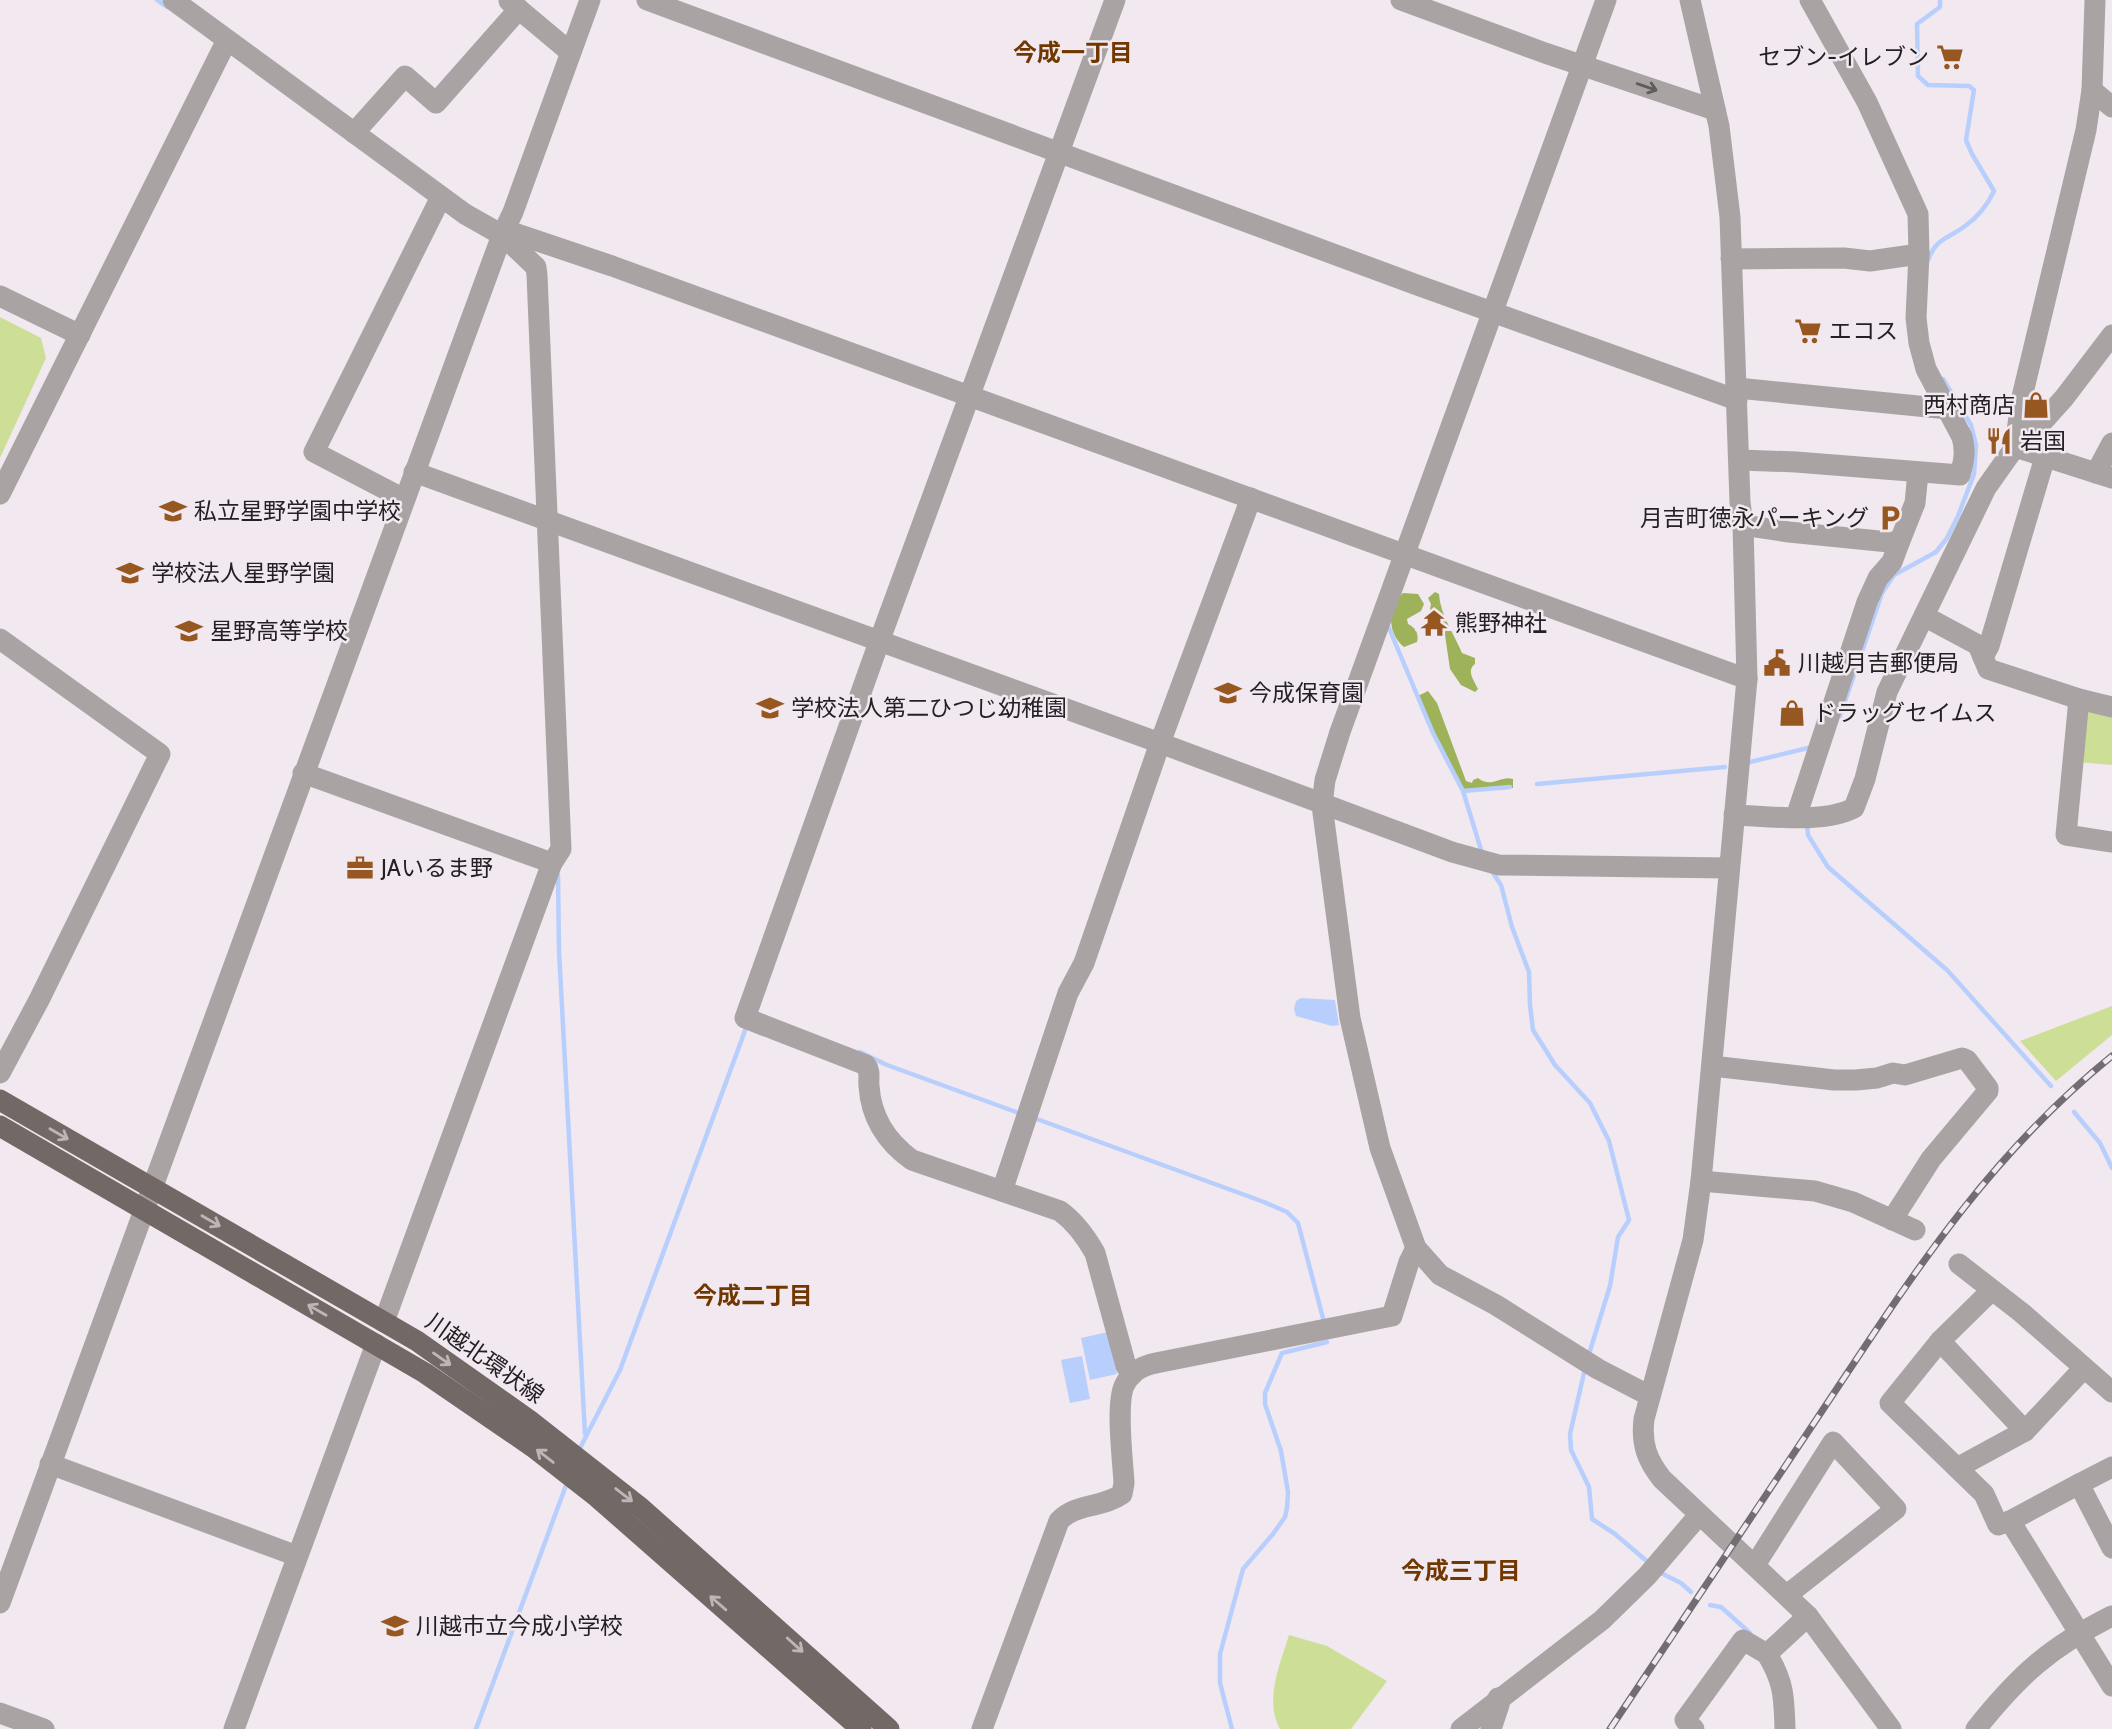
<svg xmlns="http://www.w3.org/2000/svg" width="2112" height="1729" font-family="Cabin,'Noto Sans JP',sans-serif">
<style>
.green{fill:#cddf97}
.forest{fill:#9eb25a}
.water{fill:#b8cffd}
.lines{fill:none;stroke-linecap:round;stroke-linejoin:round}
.stream{stroke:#b8cffd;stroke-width:4.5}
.minor{stroke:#a9a4a3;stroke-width:21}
.major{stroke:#726967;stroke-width:21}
.rail-casing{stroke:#726d72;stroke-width:7}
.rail{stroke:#f1e8f0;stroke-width:4.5;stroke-dasharray:13;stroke-linecap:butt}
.oneway{stroke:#605c5d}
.oneway2{stroke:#beb5b9}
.labels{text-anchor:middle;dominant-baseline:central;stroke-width:5;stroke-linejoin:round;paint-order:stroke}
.poi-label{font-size:23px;fill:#242124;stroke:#f1e8f0;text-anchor:start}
.street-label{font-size:23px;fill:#242124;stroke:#f1e8f0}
.neighbourhood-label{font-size:24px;font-weight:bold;fill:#703800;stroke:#f1e8f0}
</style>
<rect width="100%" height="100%" fill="#f1e8f0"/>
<g class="green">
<path d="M0,317L41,338L46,358L0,458Z"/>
<path d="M2086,708L2112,715V765L2078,762Z"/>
<path d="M2112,1006V1035L2056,1081L2020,1041Z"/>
<path d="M1289,1635L1327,1646L1387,1681L1351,1729H1280C1264,1701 1280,1664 1289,1635Z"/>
</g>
<g class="forest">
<path d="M1435,592L1439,594C1440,614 1454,634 1462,653L1475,658V664C1466,671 1474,680 1478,689L1475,692L1461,685L1450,669L1445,635L1430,609L1431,604L1428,598Z"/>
<path d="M1403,593L1418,594L1424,604L1421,611L1407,619L1408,624C1416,628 1419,634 1417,642L1404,647C1388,634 1386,608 1403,593Z"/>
<path d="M1428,691L1437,703L1466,781L1472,783L1473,780L1478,778C1491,789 1501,775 1513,779V788L1464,790C1444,764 1431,731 1418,700V696Z"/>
</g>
<g class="water">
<path d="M1301,998L1335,1000L1339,1025L1332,1026L1296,1016L1294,1009L1296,1001Z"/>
<path d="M1108,1332L1117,1374L1090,1380L1081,1338Z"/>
<path d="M1082,1356L1090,1399L1070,1403L1061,1360Z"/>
</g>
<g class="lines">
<g class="stream">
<path d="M157,0L167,7"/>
<path d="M1928,260C1937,237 1948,239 1965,226C1978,217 1987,206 1994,191L1972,154L1966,140L1974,90L1969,86L1928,85L1918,76L1917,24L1940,7V0"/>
<path d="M1389,628L1433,733L1463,791L1482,853"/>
<path d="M1840,716L1882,593L1894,575L1936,552L1947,538L1958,516L1974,474L1976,445L1971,425L1943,379"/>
<path d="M1746,763L1812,747"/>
<path d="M1537,784L1725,767"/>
<path d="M1463,791L1510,787"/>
<path d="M1807,824L1808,835L1828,867L1947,970L2051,1086"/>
<path d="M1491,870L1501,885L1512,927L1529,972L1530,1005L1533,1030L1555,1065L1590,1103L1609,1141L1629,1220L1618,1237L1610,1286L1589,1354"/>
<path d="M558,875L559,951L585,1434"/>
<path d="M860,1052L887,1065L1016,1112"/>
<path d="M2074,1112L2100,1143L2112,1168"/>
<path d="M1034,1118L1264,1202L1287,1212L1298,1223L1324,1322"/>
<path d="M1584,1373L1570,1434L1571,1450L1589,1487L1592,1519L1615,1534L1649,1563"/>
<path d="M578,1452L620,1370L746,1028"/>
<path d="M1659,1572L1681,1583L1691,1592"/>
<path d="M1710,1605L1721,1607L1750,1633"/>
<path d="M476,1729L568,1480"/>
<path d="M1232,1729L1220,1683V1654L1243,1569L1273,1534L1285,1517L1287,1508L1288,1492L1281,1451L1265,1404V1393L1282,1353L1327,1342"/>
</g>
<g class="minor">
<path d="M173,0L465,214L502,235L517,234L612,266L1747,679"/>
<path d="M647,0L1417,285L1737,400"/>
<path d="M1115,0L879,642L745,1018L866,1065C871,1072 868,1078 869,1086C871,1118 887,1142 912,1160L1060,1211C1075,1222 1086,1237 1095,1253L1126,1366L1132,1375"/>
<path d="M1401,0L1545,53L1715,110"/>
<path d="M1606,0L1340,732L1325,780L1322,805L1350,1018L1380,1148L1416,1248L1440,1275L1496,1305L1598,1369L1650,1396"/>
<path d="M1690,0L1719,126L1730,217L1740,502L1743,525L1747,679L1701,1181L1693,1240L1644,1419C1641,1444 1647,1460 1662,1479L1808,1616L1891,1729"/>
<path d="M509,1L570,52"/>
<path d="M2092,90L2112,107"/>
<path d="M354,133L405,76L436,103L519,9"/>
<path d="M1731,259L1844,258L1870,261L1919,254"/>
<path d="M0,296L80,335"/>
<path d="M1737,388L1948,409"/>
<path d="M2015,447L2021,401L2086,130L2092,90L2095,0"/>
<path d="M2015,447L2112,478"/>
<path d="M2045,457L1989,646L1983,657L1988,669L2079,699L2112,707"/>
<path d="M1740,460L1796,462L1960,475C1964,461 1966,451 1962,437L1926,369L1919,343L1916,318L1919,254L1918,214L1867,102L1810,0"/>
<path d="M414,472L1160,743L1452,852L1499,865L1729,868"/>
<path d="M2096,473L2112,443"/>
<path d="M0,494L227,40"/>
<path d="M404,499L314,452L441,197"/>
<path d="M1743,525L1789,532L1899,543L1915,503L1918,473"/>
<path d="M1924,616L1978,645L1983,657"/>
<path d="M0,639L160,754L39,1000L0,1073"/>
<path d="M2079,699L2066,835L2112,842"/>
<path d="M303,773L552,863"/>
<path d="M1734,815C1769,816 1823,824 1854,808L1865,779L1887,692L1986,488L2015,447L2037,428L2064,398L2112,335"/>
<path d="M1796,817L1867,602L1878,578L1892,562L1899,543"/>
<path d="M1712,1066L1834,1080H1856L1877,1078L1893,1073L1905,1075L1962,1058L1967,1060L1988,1088V1091L1931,1159L1892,1220"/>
<path d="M1701,1181L1815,1191L1853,1202L1915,1230"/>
<path d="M1002,1191L1068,993L1084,963L1160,743L1251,498"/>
<path d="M1959,1264L2022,1313L2112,1392"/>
<path d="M1992,1290L1940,1341L1890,1403L1984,1494L1998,1525L2010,1521L2112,1686"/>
<path d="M384,1322L552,863L561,849L537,275L536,267L502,235"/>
<path d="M1940,1341L2025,1431"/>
<path d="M50,1464L297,1556"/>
<path d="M1957,1468L2025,1431L2084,1368"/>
<path d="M2079,1484L2112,1467"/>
<path d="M2010,1521L2079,1484L2112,1548"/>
<path d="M1755,1565L1833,1442L1896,1509L1787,1595"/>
<path d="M0,1603L502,235L513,212L590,0"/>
<path d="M0,1713L44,1729"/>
<path d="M234,1729L376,1344"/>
<path d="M982,1729L1059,1521C1075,1503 1103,1508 1122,1494L1124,1483C1123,1461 1115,1402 1125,1384C1132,1371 1142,1366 1156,1363L1392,1316L1409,1262L1416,1248"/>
<path d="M1461,1729L1602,1620L1647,1576L1699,1515"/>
<path d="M1491,1729L1499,1705L1498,1698"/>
<path d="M1694,1729L1685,1720L1743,1640L1767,1654"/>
<path d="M1785,1729C1784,1697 1784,1682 1767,1654L1808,1616"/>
<path d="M1976,1729C2019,1675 2050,1647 2112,1616"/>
</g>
<g class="major">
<path d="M0,1100L417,1341L529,1420L641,1508L889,1729"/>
<path d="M0,1126L425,1373L533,1447L597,1497L861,1729"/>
</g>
<defs>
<path id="rail" d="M1610,1729C1681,1623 1751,1517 1822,1411C1910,1279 1986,1158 2112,1056"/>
</defs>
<use href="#rail" class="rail-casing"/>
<use href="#rail" class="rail"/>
</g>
<defs><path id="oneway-shaft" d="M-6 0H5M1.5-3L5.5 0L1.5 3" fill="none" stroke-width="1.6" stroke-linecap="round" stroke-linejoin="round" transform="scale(1.75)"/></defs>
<use class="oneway" href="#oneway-shaft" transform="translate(1647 87) rotate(19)"/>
<g class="oneway2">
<use href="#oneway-shaft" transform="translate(59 1134) rotate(30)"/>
<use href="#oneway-shaft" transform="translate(211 1221) rotate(30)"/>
<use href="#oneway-shaft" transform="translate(317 1310) rotate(-150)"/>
<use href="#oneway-shaft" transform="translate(442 1359) rotate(35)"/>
<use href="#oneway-shaft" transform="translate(545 1456) rotate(-142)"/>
<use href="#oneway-shaft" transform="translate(624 1495) rotate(38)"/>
<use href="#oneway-shaft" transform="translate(718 1603) rotate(-139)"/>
<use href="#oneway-shaft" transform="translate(795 1645) rotate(42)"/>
</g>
<defs>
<symbol id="supermarket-bare" viewBox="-9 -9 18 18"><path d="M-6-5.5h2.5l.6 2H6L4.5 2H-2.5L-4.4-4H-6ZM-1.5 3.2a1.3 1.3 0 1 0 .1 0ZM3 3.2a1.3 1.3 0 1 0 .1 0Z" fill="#975720" stroke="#f1e8f0" stroke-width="2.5" paint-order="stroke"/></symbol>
<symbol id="shop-bare" viewBox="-9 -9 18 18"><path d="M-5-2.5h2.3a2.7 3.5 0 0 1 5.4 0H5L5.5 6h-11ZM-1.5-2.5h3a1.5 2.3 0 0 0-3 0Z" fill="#975720" stroke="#f1e8f0" stroke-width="2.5" paint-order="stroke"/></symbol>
<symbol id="restaurant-bare" viewBox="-9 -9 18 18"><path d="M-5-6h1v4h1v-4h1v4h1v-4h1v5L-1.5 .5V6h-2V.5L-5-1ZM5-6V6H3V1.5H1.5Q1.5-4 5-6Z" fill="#975720" stroke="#f1e8f0" stroke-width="2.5" paint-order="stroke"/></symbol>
<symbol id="school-bare" viewBox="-9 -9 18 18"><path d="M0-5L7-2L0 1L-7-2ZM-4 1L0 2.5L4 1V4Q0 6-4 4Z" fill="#975720" stroke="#f1e8f0" stroke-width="2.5" paint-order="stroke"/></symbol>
<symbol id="parking-bare" viewBox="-9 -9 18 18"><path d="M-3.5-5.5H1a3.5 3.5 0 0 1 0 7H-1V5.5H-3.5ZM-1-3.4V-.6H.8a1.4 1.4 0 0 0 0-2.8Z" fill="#975720" stroke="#f1e8f0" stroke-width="2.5" paint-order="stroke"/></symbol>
<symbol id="temple-bare" viewBox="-9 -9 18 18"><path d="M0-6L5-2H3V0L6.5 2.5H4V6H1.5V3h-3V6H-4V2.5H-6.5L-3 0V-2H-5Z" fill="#975720" stroke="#f1e8f0" stroke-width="2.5" paint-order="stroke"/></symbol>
<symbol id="civic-bare" viewBox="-9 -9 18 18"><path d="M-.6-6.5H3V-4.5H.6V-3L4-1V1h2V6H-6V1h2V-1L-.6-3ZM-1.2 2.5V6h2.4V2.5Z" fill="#975720" stroke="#f1e8f0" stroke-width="2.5" paint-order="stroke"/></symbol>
<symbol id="office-bare" viewBox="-9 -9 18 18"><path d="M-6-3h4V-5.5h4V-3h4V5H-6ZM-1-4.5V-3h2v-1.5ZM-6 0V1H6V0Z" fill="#975720" stroke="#f1e8f0" stroke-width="2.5" paint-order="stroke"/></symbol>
</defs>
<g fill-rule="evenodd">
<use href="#supermarket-bare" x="1931" y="38" width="38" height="38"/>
<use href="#supermarket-bare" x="1789" y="312" width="38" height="38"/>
<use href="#shop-bare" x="2017" y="386" width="38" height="38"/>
<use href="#restaurant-bare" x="1980" y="422" width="38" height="38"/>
<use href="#school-bare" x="154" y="492" width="38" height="38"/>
<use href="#parking-bare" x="1871" y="499" width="38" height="38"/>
<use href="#school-bare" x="111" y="554" width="38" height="38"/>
<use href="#temple-bare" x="1415" y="604" width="38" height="38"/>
<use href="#school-bare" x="170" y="612" width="38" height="38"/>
<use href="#civic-bare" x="1758" y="644" width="38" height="38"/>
<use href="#school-bare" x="1209" y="674" width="38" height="38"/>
<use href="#school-bare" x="751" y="689" width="38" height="38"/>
<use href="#shop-bare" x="1773" y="694" width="38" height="38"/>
<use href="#office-bare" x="341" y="849" width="38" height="38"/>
<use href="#school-bare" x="376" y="1607" width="38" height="38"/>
</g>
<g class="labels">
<g class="poi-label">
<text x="1929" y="57" text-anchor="end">セブン-イレブン</text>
<text x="1829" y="331">エコス</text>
<text x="2015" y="405" text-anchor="end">西村商店</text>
<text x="2020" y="441">岩国</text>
<text x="194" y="511">私立星野学園中学校</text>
<text x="1869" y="518" text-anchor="end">月吉町徳永パーキング</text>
<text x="151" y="573">学校法人星野学園</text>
<text x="1455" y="623">熊野神社</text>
<text x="210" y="631">星野高等学校</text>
<text x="1798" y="663">川越月吉郵便局</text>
<text x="1249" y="693">今成保育園</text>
<text x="791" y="708">学校法人第二ひつじ幼稚園</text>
<text x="1813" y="713">ドラッグセイムス</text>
<text x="381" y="868">JAいるま野</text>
<text x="416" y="1626">川越市立今成小学校</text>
</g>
<g class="street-label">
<text transform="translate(485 1358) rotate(35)">川越北環状線</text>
</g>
<g class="neighbourhood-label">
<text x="1073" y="52">今成一丁目</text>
<text x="753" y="1295">今成二丁目</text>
<text x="1461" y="1570">今成三丁目</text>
</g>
</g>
</svg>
